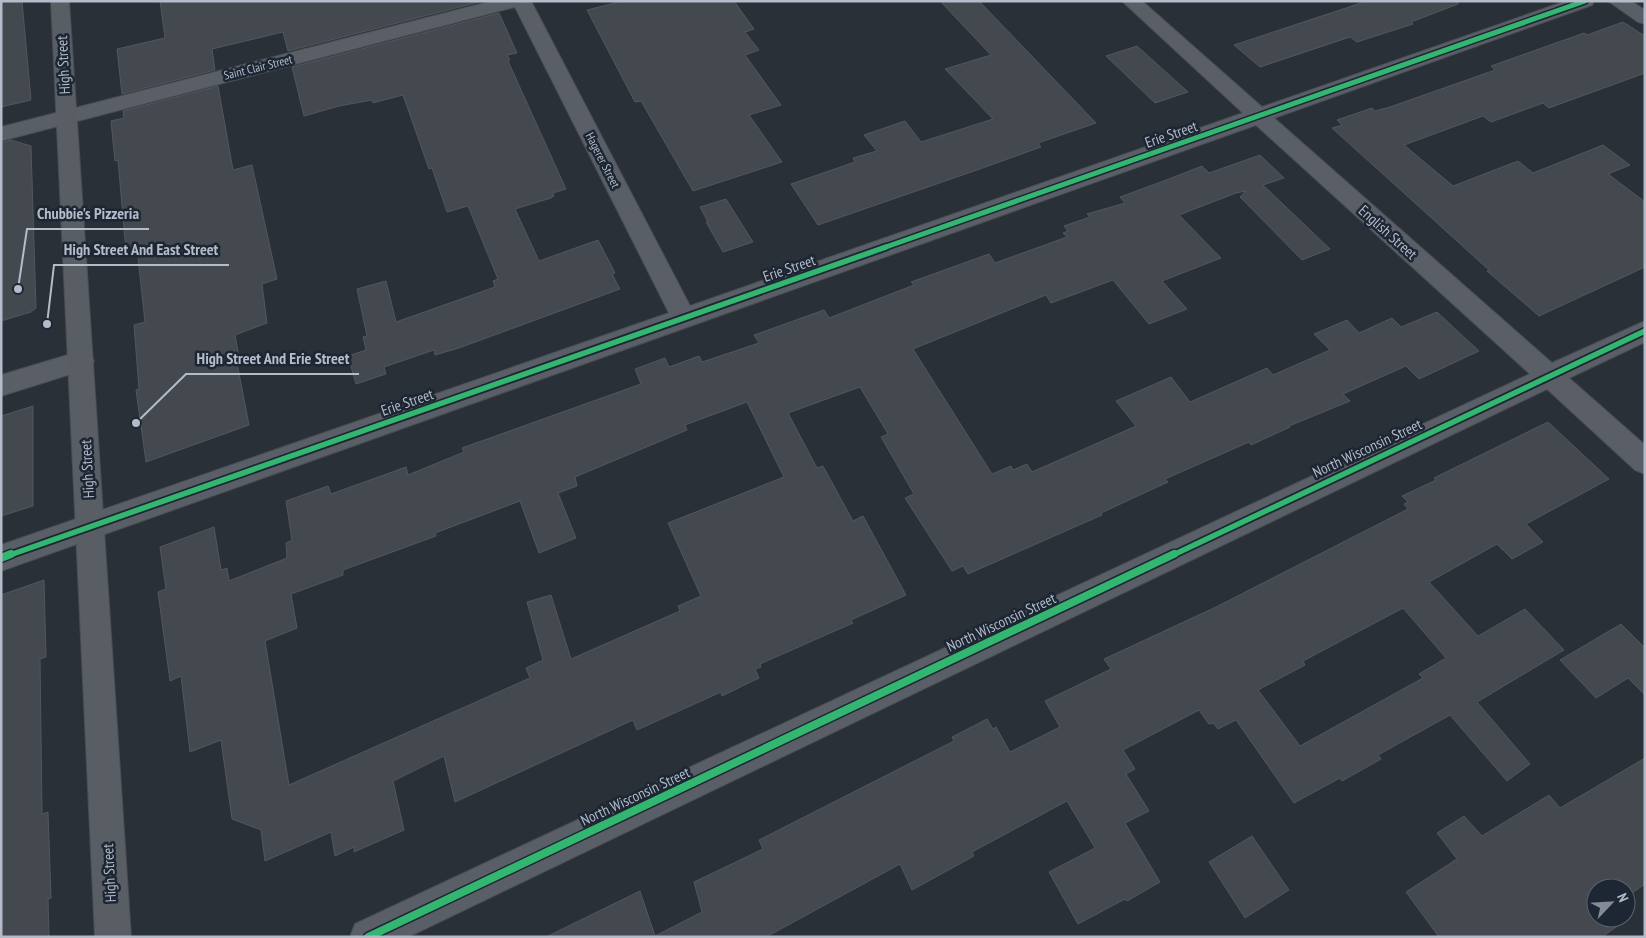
<svg xmlns="http://www.w3.org/2000/svg" width="1646" height="938" font-family="'PT Sans Narrow',sans-serif">
	<rect width="100%" height="100%" fill="#2a3038"/>
	<g fill="#444950" stroke="#52575f" fill-rule="evenodd">
		<polygon points="22,1 31,100 1,107 1,2"/>
		<polygon points="160,1 483,1 288,51 283,32 212,49 215,70 122,94 117,49 165,38"/>
		<polygon points="623,1 734,1 754,29 745,32 759,50 745,55 781,105 749,115 782,162 693,191 641,101 635,102 587,10"/>
		<polygon points="940,1 979,1 1096,123 1038,143 1041,147 977,170 818,225 791,184 855,162 853,158 877,151 864,135 905,121 921,142 993,119 945,69 991,55"/>
		<polygon points="1367,1 1458,1 1458,4 1411,22 1413,24 1357,42 1350,37 1260,67 1234,45"/>
		<polygon points="499,13 517,53 507,55 510,60 508,61 566,189 553,193 554,196 551,198 515,209 539,261 598,240 615,273 612,274 620,289 459,348 435,355 434,350 384,367 386,374 356,384 348,356 366,350 363,337 367,336 357,289 386,281 396,322 495,287 493,281 498,279 468,206 447,212 432,168 429,169 403,95 373,103 372,100 339,106 304,116 292,67"/>
		<polygon points="1623,22 1645,36 1645,73 1549,108 1543,103 1491,122 1483,116 1404,145 1453,186 1518,161 1533,173 1603,145 1630,165 1608,174 1645,202 1645,267 1539,316 1487,271 1489,270 1332,128 1342,125 1337,120 1372,108 1375,111 1390,107 1495,70 1491,66 1584,33 1587,35"/>
		<polygon points="1137,46 1188,92 1155,103 1106,56"/>
		<polygon points="218,86 233,170 252,165 277,279 262,284 267,323 235,335 239,357 236,358 249,425 146,462 136,390 139,389 134,325 145,322 137,248 126,251 118,160 115,161 111,121 124,118 123,111"/>
		<polygon points="11,140 31,146 36,308 31,312 1,321 1,143"/>
		<path d="M 1260,155 L 1284,178 L 1263,185 L 1330,249 L 1302,260 L 1240,197 L 1246,191 L 1236,193 L 1179,215 L 1221,258 L 1162,281 L 1187,309 L 1149,324 L 1113,280 L 1051,303 L 1046,295 L 913,349 L 992,474 L 1011,466 L 1013,470 L 1027,464 L 1032,472 L 1136,426 L 1116,401 L 1171,377 L 1190,402 L 1267,368 L 1273,375 L 1330,350 L 1314,334 L 1347,320 L 1359,333 L 1392,318 L 1401,327 L 1437,312 L 1479,351 L 1419,379 L 1406,366 L 1343,394 L 1350,401 L 1289,426 L 1290,427 L 1251,445 L 1249,442 L 1165,479 L 1168,482 L 1101,513 L 1102,515 L 968,574 L 963,566 L 952,571 L 905,498 L 914,494 L 881,437 L 888,434 L 860,387 L 788,413 L 817,468 L 823,466 L 853,521 L 863,516 L 906,595 L 851,620 L 853,623 L 760,664 L 761,667 L 755,669 L 759,678 L 722,696 L 721,692 L 637,730 L 633,720 L 455,802 L 444,756 L 393,781 L 404,830 L 354,852 L 354,847 L 335,856 L 331,832 L 265,861 L 261,830 L 232,819 L 221,740 L 190,752 L 181,676 L 170,681 L 158,592 L 166,589 L 160,547 L 214,527 L 221,570 L 227,568 L 229,581 L 287,558 L 286,543 L 292,540 L 286,501 L 328,486 L 331,494 L 406,467 L 408,475 L 464,452 L 462,448 L 641,384 L 635,369 L 665,358 L 669,367 L 699,356 L 702,362 L 759,343 L 754,335 L 824,310 L 829,318 L 914,285 L 911,282 L 989,254 L 995,263 L 1067,237 L 1063,233 L 1068,231 L 1064,226 L 1090,217 L 1087,214 L 1125,203 L 1120,197 L 1169,179 L 1202,166 L 1209,173 ZM 747,402 L 784,477 L 668,523 L 701,596 L 678,606 L 680,611 L 571,659 L 551,595 L 527,602 L 543,660 L 526,668 L 530,678 L 289,785 L 265,641 L 297,628 L 291,594 L 343,575 L 343,570 L 436,536 L 435,533 L 520,501 L 539,553 L 576,538 L 558,493 L 577,486 L 575,477 L 687,430 L 685,425 Z"/>
		<polygon points="726,199 753,242 723,252 706,222 708,222 700,207"/>
		<polygon points="33,406 33,506 1,516 1,416"/>
		<path d="M 1548,422 L 1609,479 L 1526,524 L 1543,542 L 1512,559 L 1497,544 L 1429,582 L 1478,636 L 1525,609 L 1564,650 L 1477,702 L 1530,764 L 1507,781 L 1450,715 L 1378,755 L 1381,759 L 1342,781 L 1340,778 L 1294,803 L 1236,720 L 1218,729 L 1213,723 L 1209,724 L 1199,710 L 1123,750 L 1135,769 L 1126,774 L 1149,811 L 1125,823 L 1160,882 L 1127,901 L 1125,899 L 1078,924 L 1049,872 L 1095,848 L 1067,801 L 972,852 L 974,856 L 912,890 L 900,864 L 766,937 L 546,937 L 640,891 L 655,936 L 702,912 L 694,882 L 763,849 L 759,840 L 954,741 L 952,737 L 987,719 L 993,729 L 996,727 L 1010,752 L 1060,727 L 1045,701 L 1111,669 L 1104,659 L 1216,607 L 1408,509 L 1404,504 L 1408,502 L 1402,496 L 1436,480 L 1434,478 ZM 1403,608 L 1446,658 L 1419,674 L 1423,678 L 1300,746 L 1258,690 L 1305,665 L 1303,661 Z"/>
		<polygon points="44,580 46,657 40,659 42,814 48,812 51,898 48,899 49,937 1,937 1,595"/>
		<polygon points="1621,624 1645,648 1645,695 1628,678 1596,698 1560,660"/>
		<polygon points="1645,758 1645,884 1626,897 1626,888 1596,888 1596,918 1613,918 1619,925 1602,937 1439,937 1406,892 1457,859 1437,833 1464,816 1482,836 1549,795 1560,808"/>
		<polygon points="1252,836 1289,890 1245,918 1209,862"/>
	</g>
	<g fill="none" stroke-linecap="round" stroke-linejoin="round">
		<g stroke="#484c53" stroke-width="2">
			<g id="minor">
				<polygon points="492,1 531,1 690,306 1243,113 1122,1 1142,1 1262,107 1566,1 1594,1 1592,5 1274,118 1552,363 1645,321 1645,342 1569,378 1645,445 1645,474 1635,470 1547,389 408,937 350,937 355,924 1530,374 1256,125 1,571 1,545 669,313 515,7 1,141 1,127"/>
				<polygon points="1608,1 1631,1 1645,10 1645,24 1638,22"/>
				<polygon points="81,351 90,354 94,361 90,368 1,396 1,375"/>
			</g>
		</g>
		<g stroke="#484c53" stroke-width="2">
			<polygon id="secondary" points="51,1 69,1 131,937 95,937"/>
		</g>
		<use href="#minor" fill="#5a5e66" fill-rule="evenodd"/>
		<use href="#secondary" fill="#595d64" fill-rule="evenodd"/>
		<g stroke="#1d2633" stroke-width="8">
			<polyline id="cycleway-far2" points="883,248 1585,1"/>
		</g>
		<g stroke="#1d2633" stroke-width="9">
			<g id="cycleway-far1">
				<polyline points="7,556 886,247"/>
				<polyline points="1171,556 1645,331"/>
			</g>
		</g>
		<g stroke="#1d2633" stroke-width="11">
			<g id="cycleway">
				<polyline points="1,558 11,554"/>
				<polyline points="368,937 1174,554"/>
			</g>
		</g>
		<use href="#cycleway-far2" stroke="#33b770" stroke-width="5"/>
		<use href="#cycleway-far1" stroke="#33b770" stroke-width="5.5"/>
		<use href="#cycleway" stroke="#33b770" stroke-width="8"/>
	</g>
	<g text-anchor="middle" dominant-baseline="central" stroke-width="5" stroke-linejoin="round" paint-order="stroke">
		<g font-size="12" fill="#b4bcc9" stroke="#1d2633">
			<text transform="translate(258 67) rotate(-14)">Saint Clair Street</text>
			<text transform="translate(603 160) rotate(63)">Hagerer Street</text>
		</g>
		<g font-size="15" fill="#b4bcc9" stroke="#1d2633">
			<text transform="translate(63 65) rotate(-93)">High Street</text>
			<text transform="translate(1171 134) rotate(-19)">Erie Street</text>
			<text transform="translate(1388 232) rotate(42)">English Street</text>
			<text transform="translate(789 268) rotate(-19)">Erie Street</text>
			<text transform="translate(407 402) rotate(-19)">Erie Street</text>
			<text transform="translate(1367 448) rotate(-25)">North Wisconsin Street</text>
			<text transform="translate(87 469) rotate(-93)">High Street</text>
			<text transform="translate(1001 622) rotate(-25)">North Wisconsin Street</text>
			<text transform="translate(635 796) rotate(-25)">North Wisconsin Street</text>
			<text transform="translate(109 873) rotate(-93)">High Street</text>
		</g>
	</g>
	<path fill="none" stroke="#b4bcc9" stroke-width="2" d="M18 289L27 229H149M47 324L54 265H229M136 423L186 374H359"/>
	<g fill="#b4bcc9" stroke="#1d2633" stroke-width="2">
		<circle cx="18" cy="289" r="5"/>
		<circle cx="47" cy="324" r="5"/>
		<circle cx="136" cy="423" r="5"/>
	</g>
	<g font-size="16" text-anchor="middle" font-weight="bold" fill="#b4bcc9" stroke="#1d2633" stroke-width="5" stroke-linejoin="round" paint-order="stroke">
		<text x="88" y="219">Chubbie's Pizzeria</text>
		<text x="141" y="255">High Street And East Street</text>
		<text x="273" y="364">High Street And Erie Street</text>
	</g>
	<rect width="1646" height="938" fill="none" stroke="#b4bcc9" stroke-width="5"/>
	<g transform="translate(1611 903) rotate(65)"><circle r="24" fill="#1d2633" stroke="#59626f"/>
	<path d="M0-4L9 19L0 12L-9 19Z" fill="#848b96"/>
	<text y="-8" font-size="14" font-weight="bold" text-anchor="middle" fill="#b4bcc9">N</text>
	</g>
</svg>
